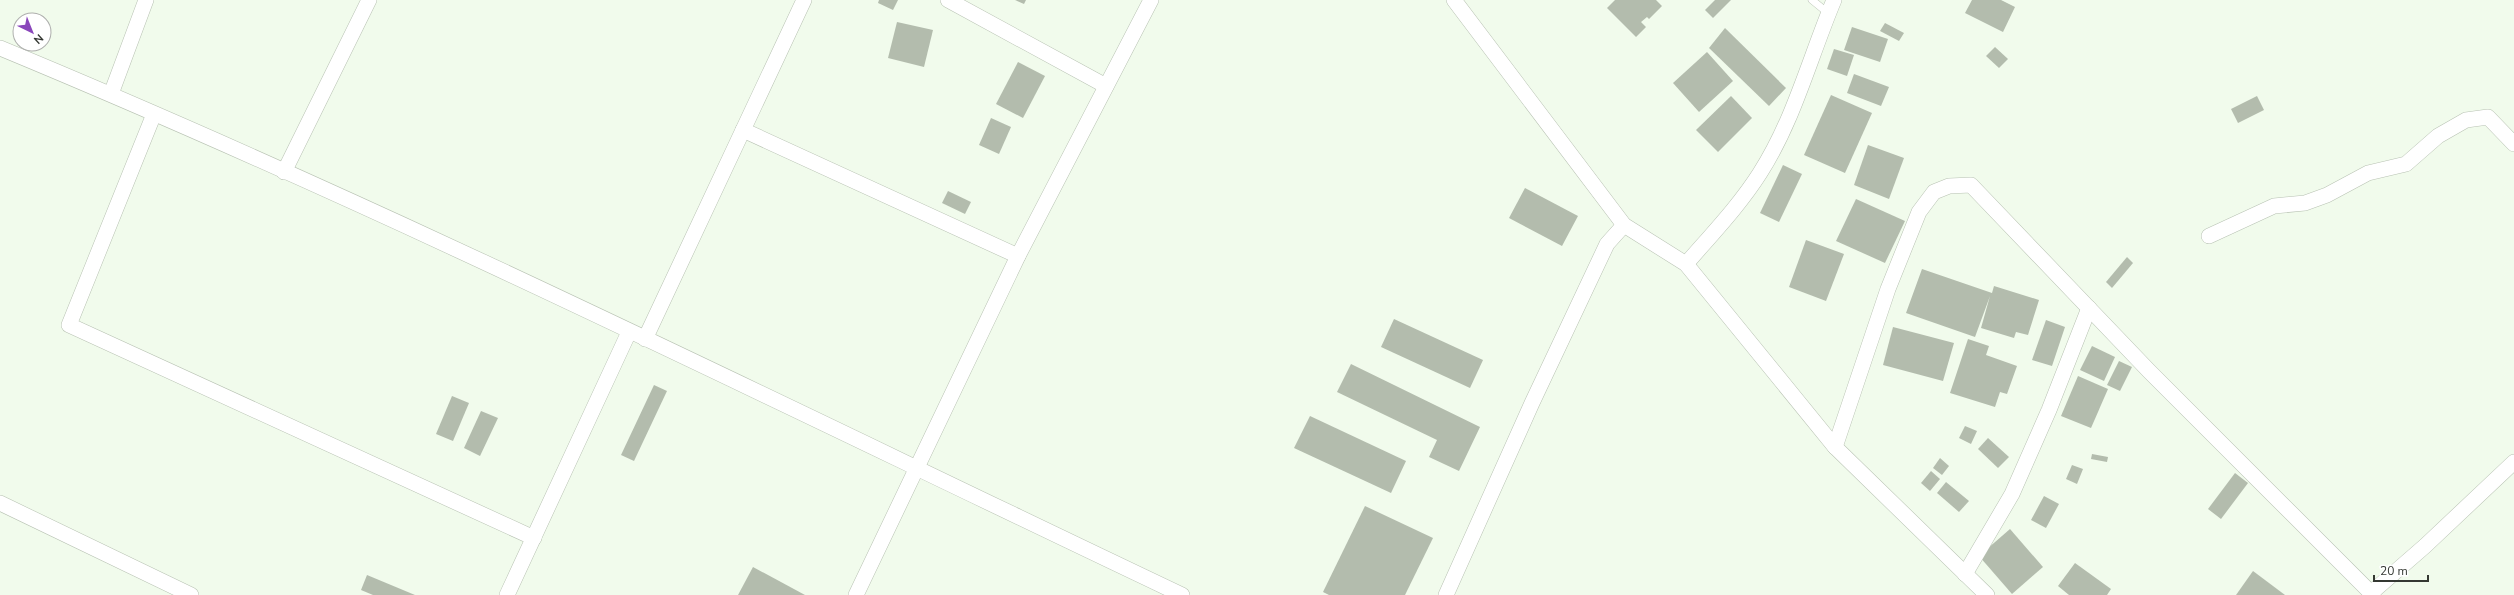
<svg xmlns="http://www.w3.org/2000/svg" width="2514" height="595" font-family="'Nunito Sans',sans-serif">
	<rect width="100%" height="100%" fill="#f1fbec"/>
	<g fill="#b3bcad">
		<polygon points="879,0 898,0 893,10 878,3"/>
		<polygon points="1015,0 1026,0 1024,4"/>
		<polygon points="1615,0 1656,0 1662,6 1649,19 1647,17 1641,22 1646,27 1636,37 1607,8"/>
		<polygon points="1715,0 1731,0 1713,18 1705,10"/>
		<polygon points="1972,0 2001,0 2015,7 2003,32 1965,13"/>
		<polygon points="897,22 933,30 924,67 888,58"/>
		<polygon points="1885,23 1904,33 1899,41 1880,31"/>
		<polygon points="1852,27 1888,39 1880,62 1844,50"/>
		<polygon points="1725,28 1786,88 1769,106 1709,48"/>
		<polygon points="1995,47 2008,59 1999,68 1986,56"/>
		<polygon points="1834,49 1854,55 1847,76 1827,69"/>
		<polygon points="1707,52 1733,81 1699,112 1673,83"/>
		<polygon points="1018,62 1045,76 1023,118 996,104"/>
		<polygon points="1854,74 1889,87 1881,106 1847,93"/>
		<polygon points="1831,95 1872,113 1845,173 1804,155"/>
		<polygon points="1731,96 1752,118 1718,152 1696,130"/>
		<polygon points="2257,96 2264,110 2238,123 2231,109"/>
		<polygon points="991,118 1011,127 999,154 979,145"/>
		<polygon points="1868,145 1904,158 1889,199 1854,185"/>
		<polygon points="1783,165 1802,174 1779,222 1760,213"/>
		<polygon points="1525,188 1578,216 1562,246 1509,218"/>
		<polygon points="948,191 971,202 965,214 942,203"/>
		<polygon points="1856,199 1905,221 1885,263 1836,241"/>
		<polygon points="1806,240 1844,254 1826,301 1789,287"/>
		<polygon points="2127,257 2133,263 2112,288 2106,282"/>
		<polygon points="1922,269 1992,293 1994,286 2039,300 2028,335 2016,332 2014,338 1981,328 1990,296 1975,337 1906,313"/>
		<polygon points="1394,319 1483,360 1470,388 1381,347"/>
		<polygon points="2046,320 2065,327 2052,366 2032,360"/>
		<polygon points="1893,327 1954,343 1943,381 1883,365"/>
		<polygon points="1968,339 1989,346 1986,355 2017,366 2007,394 2000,392 1995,407 1950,393"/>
		<polygon points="2092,346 2115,357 2104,381 2080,370"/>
		<polygon points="2119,361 2132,367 2120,391 2107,385"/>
		<polygon points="1351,364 1480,427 1459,471 1429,457 1437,440 1337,392"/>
		<polygon points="2078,376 2108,389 2091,428 2061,416"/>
		<polygon points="654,385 667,391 634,461 621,455"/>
		<polygon points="452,396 469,403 453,441 436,434"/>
		<polygon points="481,411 498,418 480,456 464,448"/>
		<polygon points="1310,416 1406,461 1391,493 1294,448"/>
		<polygon points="1965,426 1977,431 1971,444 1959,438"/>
		<polygon points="1988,438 2009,457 1998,468 1978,449"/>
		<polygon points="2092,454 2108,457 2107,462 2091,459"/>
		<polygon points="1940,458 1949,466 1942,475 1933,468"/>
		<polygon points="2072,465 2083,469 2077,484 2066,479"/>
		<polygon points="1931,471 1940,479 1930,491 1921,483"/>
		<polygon points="2235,473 2248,483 2221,519 2208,509"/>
		<polygon points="1946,482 1969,501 1959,512 1937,493"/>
		<polygon points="2044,496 2059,504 2046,528 2031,520"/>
		<polygon points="1365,506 1433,538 1405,595 1329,595 1323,592"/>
		<polygon points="2010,529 2043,567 2012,594 1979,556"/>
		<polygon points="2075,563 2111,589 2107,595 2069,595 2058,586"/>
		<polygon points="753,567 805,595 738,595"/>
		<polygon points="2253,571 2285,595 2236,595"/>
		<polygon points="367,575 415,595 373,595 361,590"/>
	</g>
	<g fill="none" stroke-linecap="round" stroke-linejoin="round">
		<g stroke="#b8c2b3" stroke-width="8">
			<polyline id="service" points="1812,0 1828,13"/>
		</g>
		<g stroke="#b8c2b3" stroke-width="16">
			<g id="minor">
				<polyline points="948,0 1106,86"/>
				<polyline points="1454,0 1624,225 1686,264 1835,447 1987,595"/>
				<path d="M 0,48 C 401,214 790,409 1182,595"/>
				<polyline points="111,94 146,0"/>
				<polyline points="154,114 69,325 534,538"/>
				<polyline points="743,130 1018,256"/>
				<polyline points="284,172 369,0"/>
				<polyline points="2209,236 2274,206 2305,203 2327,195 2368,173 2406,164 2438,136 2466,120 2488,117 2514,144"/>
				<path d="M 1686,264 C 1712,234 1739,206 1760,173 C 1794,120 1810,57 1834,0"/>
				<polyline points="645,339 804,0"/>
				<polyline points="1835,447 1888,289 1919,212 1934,192 1949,186 1971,185 2149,371 2373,595"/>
				<polyline points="0,503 191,595"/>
				<polyline points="1965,574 2012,494 2049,410 2089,308"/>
				<polyline points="2371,593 2425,546 2514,462"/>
				<polyline points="507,595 629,332"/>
				<polyline points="856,595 1018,256 1151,0"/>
				<polyline points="1446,595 1532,403 1607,244 1624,225"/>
			</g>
		</g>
		<use href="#service" stroke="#fff" stroke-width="7"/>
		<use href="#minor" stroke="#fff" stroke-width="15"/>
	</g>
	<g transform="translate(32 32) rotate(137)"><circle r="19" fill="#ffffff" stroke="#aeafad"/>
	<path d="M0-3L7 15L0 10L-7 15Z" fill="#8a47bb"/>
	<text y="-6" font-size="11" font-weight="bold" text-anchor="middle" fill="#343832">N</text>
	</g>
	<path d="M2374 575v6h54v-6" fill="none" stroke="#343832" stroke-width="2"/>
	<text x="2380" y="575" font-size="12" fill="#343832" stroke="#ffffff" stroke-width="3" paint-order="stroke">20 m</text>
</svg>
